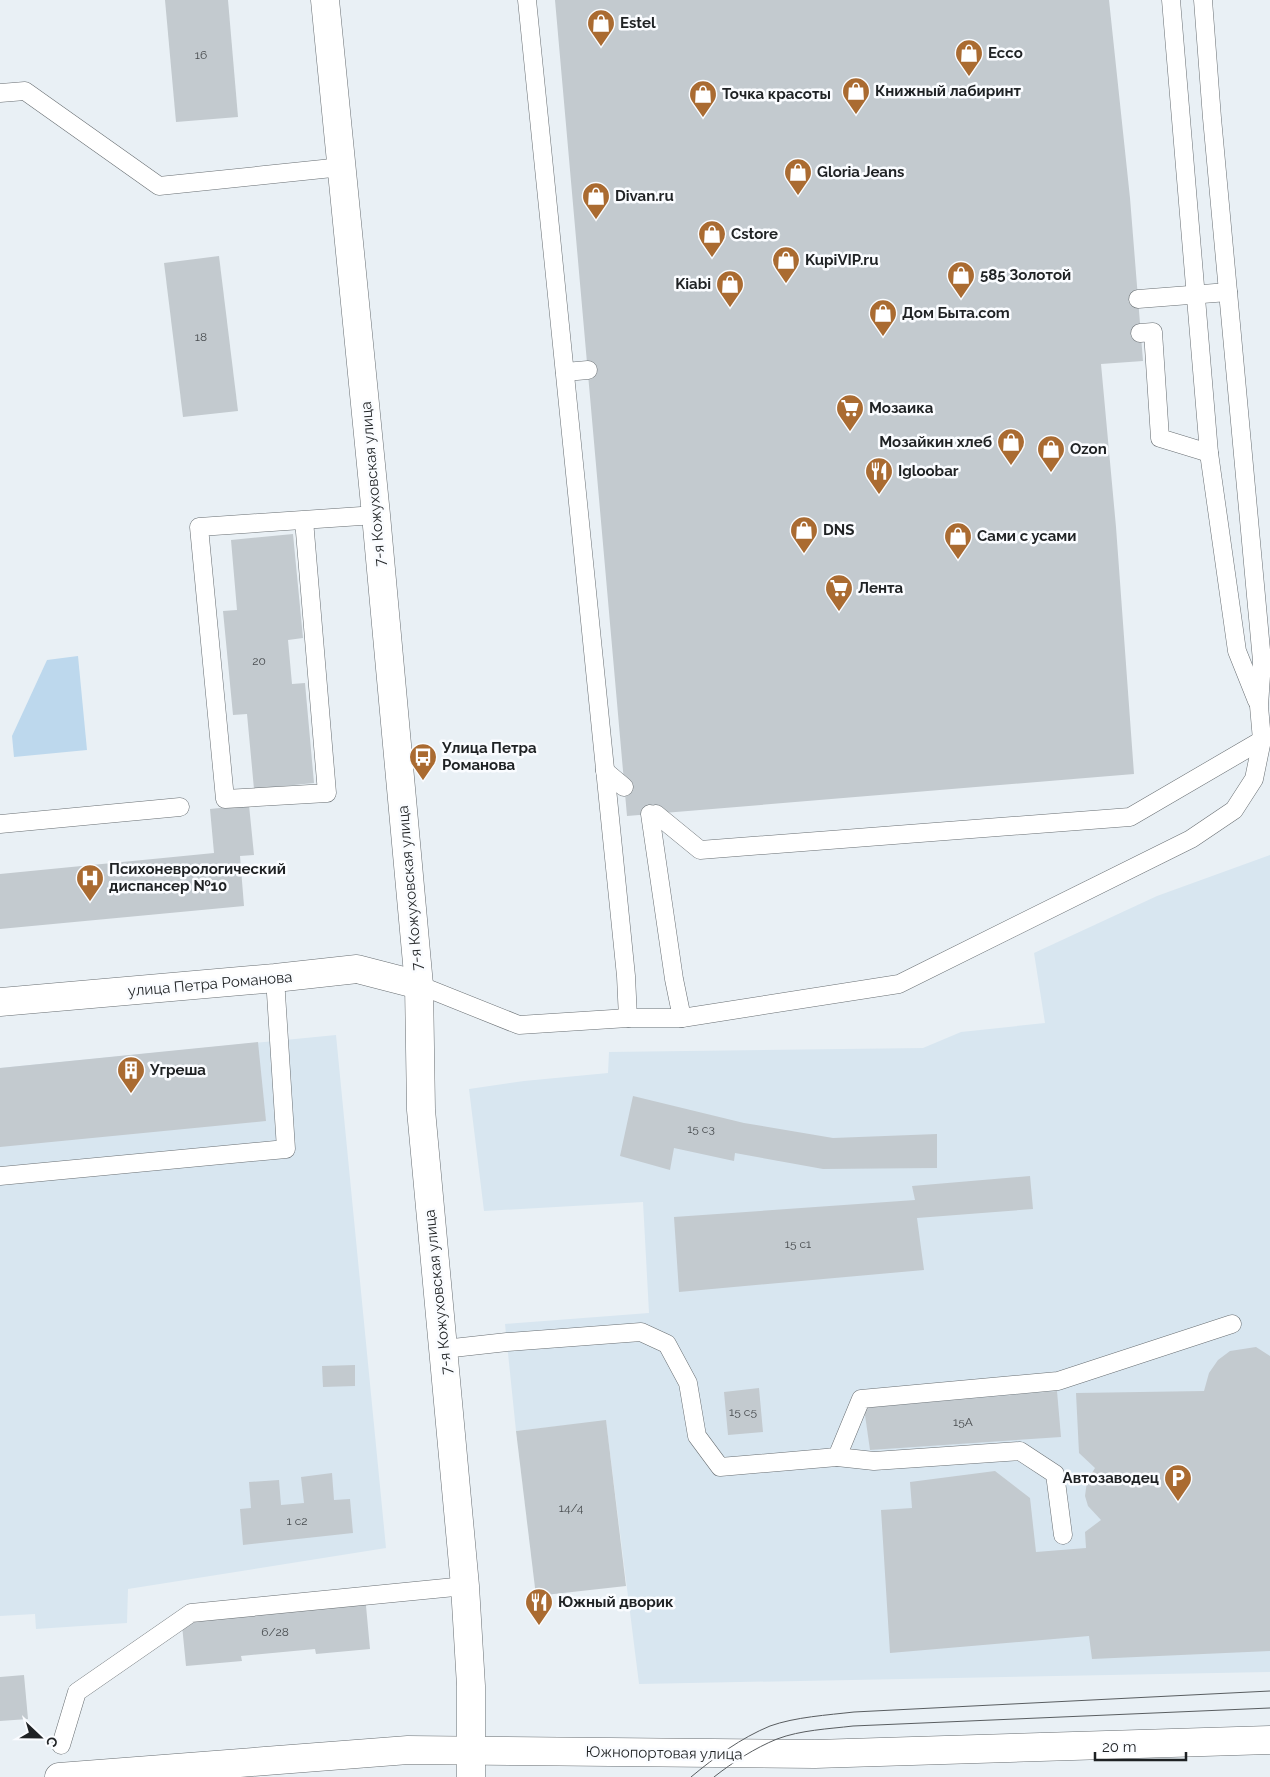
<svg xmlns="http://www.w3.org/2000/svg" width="1270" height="1777" font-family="Raleway,sans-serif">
	<rect width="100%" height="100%" fill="#e9f0f5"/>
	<g fill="#d8e6f0">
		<polygon points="1270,855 1270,1672 639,1684 606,1421 516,1431 505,1324 649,1313 643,1202 484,1211 469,1089 524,1081 608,1073 609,1052 923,1048 961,1032 1045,1023 1034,953 1157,896"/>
		<polygon points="336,1035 386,1548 128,1589 127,1623 36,1629 35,1614 0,1616 0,1068"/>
	</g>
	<polygon fill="#bdd8ed" points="78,656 87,750 14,757 12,736 47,660"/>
	<g fill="#c3cacf">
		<polygon points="165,0 228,0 238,117 176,122"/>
		<polygon points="555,0 1109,0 1130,198 1143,361 1101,364 1116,527 1134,774 627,816"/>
		<polygon points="219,256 238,411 183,417 164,263"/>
		<polygon points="293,534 303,638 288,640 292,684 305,683 314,783 254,789 247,714 233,715 223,611 237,610 231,540"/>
		<polygon points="249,805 254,855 240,856 244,906 0,929 0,874 214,853 210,809"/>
		<polygon points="258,1042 266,1121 0,1147 0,1068"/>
		<polygon points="633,1096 744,1123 833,1138 937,1134 937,1168 823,1169 735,1153 734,1161 674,1148 670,1170 620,1156"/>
		<polygon points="1030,1176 1033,1209 917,1218 924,1270 679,1292 674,1217 915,1200 912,1186"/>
		<polygon points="1256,1347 1270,1356 1270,1651 1092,1659 1089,1636 890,1653 881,1510 912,1508 910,1482 995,1471 1030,1498 1036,1552 1086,1548 1085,1532 1101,1520 1088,1506 1085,1496 1087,1481 1095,1468 1079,1453 1076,1393 1204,1391 1209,1373 1218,1360 1230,1351"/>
		<polygon points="355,1365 355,1386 323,1387 322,1366"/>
		<polygon points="759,1388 763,1432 728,1435 724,1392"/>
		<polygon points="1057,1391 1061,1437 870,1450 864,1408"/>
		<polygon points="606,1420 626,1586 536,1596 516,1431"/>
		<polygon points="332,1473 334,1500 350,1499 353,1533 243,1545 240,1509 251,1508 249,1482 279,1480 281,1505 304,1503 301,1477"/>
		<polygon points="365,1595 370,1649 316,1654 315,1649 241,1656 242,1661 186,1666 181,1615"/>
		<polygon points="24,1675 28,1719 0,1721 0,1677"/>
	</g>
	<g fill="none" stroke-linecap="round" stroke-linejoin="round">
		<g stroke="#686e72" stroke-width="19">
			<g id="lane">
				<polyline points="527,0 626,976 628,1018"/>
				<polyline points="1171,0 1209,453 1237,651 1257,701"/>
				<polyline points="0,93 25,91 159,186 342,167"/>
				<polyline points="1138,299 1228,292"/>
				<polyline points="1140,333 1153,332 1160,438 1209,453"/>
				<polyline points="565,372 588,370"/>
				<polyline points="304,520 327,793 225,799 199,527 376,515"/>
				<polyline points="605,771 624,787"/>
				<polyline points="650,814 674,979 682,1018"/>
				<polyline points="656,814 700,850 1130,817 1262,740"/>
				<polyline points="0,824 180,807"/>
				<polyline points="419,985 519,1025 628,1018 682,1018 899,984 1191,839 1234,810 1254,779 1262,740 1259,706 1262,661 1212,118 1203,0"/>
				<polyline points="0,1176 286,1149 275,978"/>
				<polyline points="444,1349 507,1342 641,1332 667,1344 688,1383 697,1436 720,1467 837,1457 861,1399 1058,1381 1232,1324"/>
				<polyline points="837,1457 874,1461 1020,1451 1055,1474 1063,1535"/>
				<polyline points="61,1745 77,1692 191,1613 465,1586"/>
			</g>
		</g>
		<g stroke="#686e72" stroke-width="29">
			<polyline id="street" points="0,1002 275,978 357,969 419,985"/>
		</g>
		<g stroke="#686e72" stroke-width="29">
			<g id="secondary">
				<polyline points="325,0 376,515 419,985 421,1110 465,1586 471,1686 471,1777"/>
				<polyline points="59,1777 408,1750 815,1754 1270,1740"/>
			</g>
		</g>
		<use href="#lane" stroke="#fff" stroke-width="18"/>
		<use href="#street" stroke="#fff" stroke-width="28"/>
		<use href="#secondary" stroke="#fff" stroke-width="28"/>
		<g stroke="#595d60" stroke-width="1">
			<path d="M 691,1777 C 715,1757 741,1738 770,1726 C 795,1717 828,1715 854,1712 L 1270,1691"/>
			<path d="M 714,1777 C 733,1762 755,1748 777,1739 C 801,1730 828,1729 853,1726 L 1270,1708"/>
		</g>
	</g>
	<defs>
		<g id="shop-pin" transform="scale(1.4375)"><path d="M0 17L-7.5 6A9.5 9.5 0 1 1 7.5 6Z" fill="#aa6b31" stroke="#fafcff"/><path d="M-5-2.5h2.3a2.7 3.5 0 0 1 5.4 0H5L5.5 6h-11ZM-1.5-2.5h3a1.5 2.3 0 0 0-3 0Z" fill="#fff"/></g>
		<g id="supermarket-pin" transform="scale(1.4375)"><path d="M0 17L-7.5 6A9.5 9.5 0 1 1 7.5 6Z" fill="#aa6b31" stroke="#fafcff"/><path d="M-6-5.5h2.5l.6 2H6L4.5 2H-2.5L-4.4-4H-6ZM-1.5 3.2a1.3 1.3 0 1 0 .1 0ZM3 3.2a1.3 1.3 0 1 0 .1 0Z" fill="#fff"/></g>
		<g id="restaurant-pin" transform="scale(1.4375)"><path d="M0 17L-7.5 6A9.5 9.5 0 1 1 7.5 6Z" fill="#aa6b31" stroke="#fafcff"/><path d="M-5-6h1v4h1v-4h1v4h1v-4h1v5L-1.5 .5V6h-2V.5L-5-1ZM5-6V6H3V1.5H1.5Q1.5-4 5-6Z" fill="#fff"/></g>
		<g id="bus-pin" transform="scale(1.4375)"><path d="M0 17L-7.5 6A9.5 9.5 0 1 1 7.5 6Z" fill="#aa6b31" stroke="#fafcff"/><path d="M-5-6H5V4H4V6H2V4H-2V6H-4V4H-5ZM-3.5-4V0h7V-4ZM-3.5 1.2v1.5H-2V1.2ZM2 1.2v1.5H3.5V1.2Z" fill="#fff"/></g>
		<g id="hospital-pin" transform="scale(1.4375)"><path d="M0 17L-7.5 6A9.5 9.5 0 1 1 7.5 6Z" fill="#aa6b31" stroke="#fafcff"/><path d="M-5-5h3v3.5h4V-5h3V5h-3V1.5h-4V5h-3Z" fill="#fff"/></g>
		<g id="building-pin" transform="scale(1.4375)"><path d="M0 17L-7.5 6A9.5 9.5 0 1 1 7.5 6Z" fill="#aa6b31" stroke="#fafcff"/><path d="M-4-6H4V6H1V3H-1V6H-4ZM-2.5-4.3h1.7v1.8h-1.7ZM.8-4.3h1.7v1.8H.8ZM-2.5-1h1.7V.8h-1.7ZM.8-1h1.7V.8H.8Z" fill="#fff"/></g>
		<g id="parking-pin" transform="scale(1.4375)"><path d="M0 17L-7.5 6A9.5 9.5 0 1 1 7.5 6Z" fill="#aa6b31" stroke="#fafcff"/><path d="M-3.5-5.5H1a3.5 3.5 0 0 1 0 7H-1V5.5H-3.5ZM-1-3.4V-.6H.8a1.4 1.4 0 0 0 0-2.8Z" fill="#fff"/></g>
	</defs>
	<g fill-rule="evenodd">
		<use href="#shop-pin" x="601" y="23"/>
		<use href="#shop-pin" x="969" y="53"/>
		<use href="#shop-pin" x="856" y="91"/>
		<use href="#shop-pin" x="703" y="94"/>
		<use href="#shop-pin" x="798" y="172"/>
		<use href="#shop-pin" x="596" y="196"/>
		<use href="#shop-pin" x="712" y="234"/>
		<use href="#shop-pin" x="786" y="260"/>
		<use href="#shop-pin" x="961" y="275"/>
		<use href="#shop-pin" x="730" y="284"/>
		<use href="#shop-pin" x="883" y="313"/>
		<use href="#supermarket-pin" x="850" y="408"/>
		<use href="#shop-pin" x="1011" y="442"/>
		<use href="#shop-pin" x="1051" y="449"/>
		<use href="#restaurant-pin" x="879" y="471"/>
		<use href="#shop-pin" x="804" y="530"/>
		<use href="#shop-pin" x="958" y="536"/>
		<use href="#supermarket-pin" x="839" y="588"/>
		<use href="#bus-pin" x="423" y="757"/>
		<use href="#hospital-pin" x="90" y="878"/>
		<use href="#building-pin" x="131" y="1070"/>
		<use href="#parking-pin" x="1178" y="1478"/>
		<use href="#restaurant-pin" x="539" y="1602"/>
	</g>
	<g text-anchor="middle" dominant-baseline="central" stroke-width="5" stroke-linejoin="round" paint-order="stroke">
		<g font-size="12" fill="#484c4f">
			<text x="201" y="55">16</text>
			<text x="201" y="337">18</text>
			<text x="259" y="661">20</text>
			<text x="701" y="1129">15 с3</text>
			<text x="798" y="1244">15 с1</text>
			<text x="743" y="1412">15 с5</text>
			<text x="963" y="1422">15А</text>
			<text x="571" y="1508">14/4</text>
			<text x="297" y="1521">1 с2</text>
			<text x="275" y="1632">6/28</text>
		</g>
		<g font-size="15" font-weight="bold" fill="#1f2224" stroke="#fafcff" text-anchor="start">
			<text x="620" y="23">Estel</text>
			<text x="988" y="53">Ecco</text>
			<text x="875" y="91">Книжный лабиринт</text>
			<text x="722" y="94">Точка красоты</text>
			<text x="817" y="172">Gloria Jeans</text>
			<text x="615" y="196">Divan.ru</text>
			<text x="731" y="234">Cstore</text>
			<text x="805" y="260">KupiVIP.ru</text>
			<text x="980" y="275">585 Золотой</text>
			<text x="711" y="284" text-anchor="end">Kiabi</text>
			<text x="902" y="313">Дом Быта.com</text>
			<text x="869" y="408">Мозаика</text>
			<text x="992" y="442" text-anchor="end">Мозайкин хлеб</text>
			<text x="1070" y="449">Ozon</text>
			<text x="898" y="471">Igloobar</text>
			<text x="823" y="530">DNS</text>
			<text x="977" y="536">Сами с усами</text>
			<text x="858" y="588">Лента</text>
			<text x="442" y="748">Улица Петра<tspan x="442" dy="17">Романова</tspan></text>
			<text x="109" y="869">Психоневрологический<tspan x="109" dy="17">диспансер №10</tspan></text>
			<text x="150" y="1070">Угреша</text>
			<text x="1159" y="1478" text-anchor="end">Автозаводец</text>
			<text x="558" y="1602">Южный дворик</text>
		</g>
		<g font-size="15" fill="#1f2224" stroke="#fafcff">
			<text transform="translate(373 484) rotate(-95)">7-я Кожуховская улица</text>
			<text transform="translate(410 888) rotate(-95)">7-я Кожуховская улица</text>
			<text transform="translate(210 984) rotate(-5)">улица Петра Романова</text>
			<text transform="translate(438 1292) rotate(-96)">7-я Кожуховская улица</text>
			<text transform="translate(664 1753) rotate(1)">Южнопортовая улица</text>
		</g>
	</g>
	<g transform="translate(40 1737) rotate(112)" stroke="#fafcff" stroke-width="4" paint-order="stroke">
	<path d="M0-4L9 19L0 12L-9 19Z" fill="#1f2224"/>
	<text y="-8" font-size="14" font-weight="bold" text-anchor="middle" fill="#1f2224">С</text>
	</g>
	<path d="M1095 1752v8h91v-8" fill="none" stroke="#1f2224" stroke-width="2.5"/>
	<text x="1102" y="1752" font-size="15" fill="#1f2224" stroke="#fafcff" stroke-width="4" paint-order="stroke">20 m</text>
</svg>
